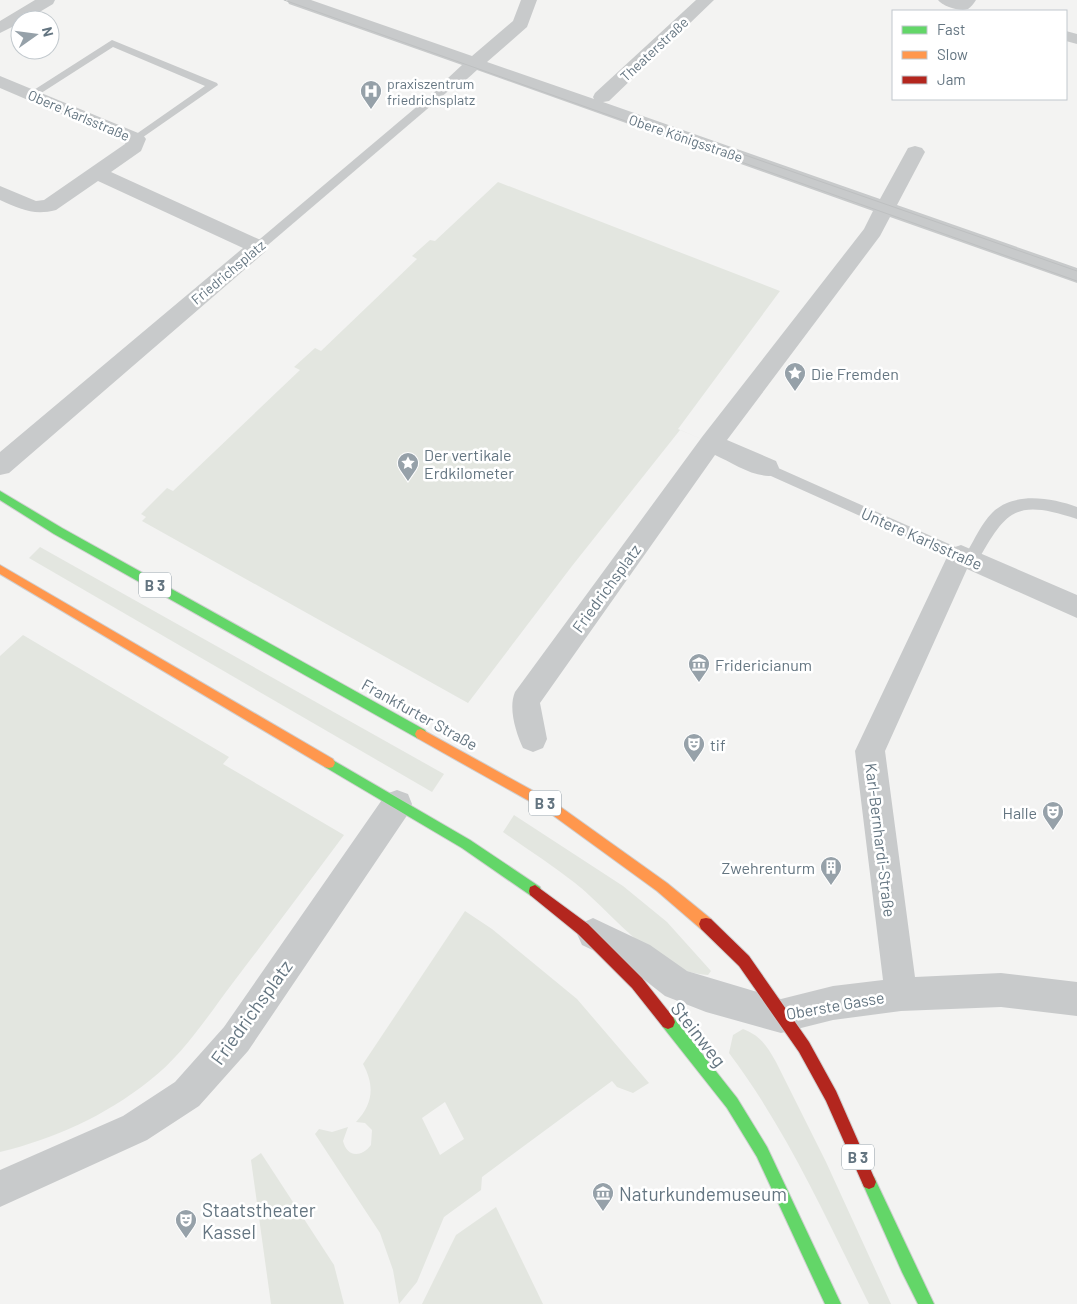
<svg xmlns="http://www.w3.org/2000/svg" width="1077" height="1304" font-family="Barlow,sans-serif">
	<rect width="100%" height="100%" fill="#f3f3f2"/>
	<g fill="#e3e6e0" fill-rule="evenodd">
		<polygon points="498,182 780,291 678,429 711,443 680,430 572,566 468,703 142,521 146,517 141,514 167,488 173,491 300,370 294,367 315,348 321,351 417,259 412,256 430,240 435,241"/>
		<polygon points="40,547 444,774 432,792 29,558"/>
		<path d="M 23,635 L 229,757 L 223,764 L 344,835 C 307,885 270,934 232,984 C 207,1017 183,1055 149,1081 C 105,1116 54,1139 0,1152 L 0,656 Z"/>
		<path d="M 514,815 L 623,886 L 667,922 L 711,971 L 708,975 C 655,972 614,914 575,883 C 552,865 527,849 503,832 Z"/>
		<path d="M 465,911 L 492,929 L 577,999 L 649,1083 L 633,1093 L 617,1087 L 612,1081 L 482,1177 L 481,1190 L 444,1217 L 417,1282 L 399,1304 L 393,1270 L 380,1233 L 315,1134 L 319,1129 L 332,1132 L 348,1127 L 343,1141 C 347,1157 361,1158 371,1145 L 372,1130 L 365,1123 L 356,1122 C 373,1104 375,1086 363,1064 ZM 445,1102 L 464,1139 L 440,1155 L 422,1118 Z"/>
		<path d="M 743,1029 C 761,1036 767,1046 776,1062 L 826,1162 L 891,1304 L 869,1304 C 826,1218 787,1130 729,1053 L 733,1035 Z"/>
		<polygon points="261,1153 334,1265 344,1304 271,1304 251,1160"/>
		<polygon points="496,1207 543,1304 422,1304 456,1235"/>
	</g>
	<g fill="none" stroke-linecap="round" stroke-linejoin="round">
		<g stroke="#cfcfd0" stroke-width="2">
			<g id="fast">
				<polygon points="0,491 62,528 425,730 427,734 425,738 421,739 417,738 54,534 0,500"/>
				<polygon points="329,758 470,840 540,887 541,891 540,895 535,897 530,895 462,848 325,767 323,763 325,759"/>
				<polygon points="668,1015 673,1017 737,1098 767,1147 841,1304 825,1304 757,1157 727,1108 663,1027 661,1022 663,1017"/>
				<polygon points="869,1175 874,1177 934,1304 918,1304 902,1272 862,1182 864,1177"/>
			</g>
		</g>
		<g stroke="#cfcfd0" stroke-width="2">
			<g id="slow">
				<polygon points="0,565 333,759 335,763 333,767 329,768 325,767 0,574"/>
				<polygon points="421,729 555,803 667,883 711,919 713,924 711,929 706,930 701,929 657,891 547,811 417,738 415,734 417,730"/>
			</g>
		</g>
		<g stroke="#cfcfd0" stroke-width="2">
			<g id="jam">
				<polygon points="535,885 588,924 642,978 673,1017 675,1022 673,1027 668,1029 663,1027 632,988 578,934 530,895 529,891 530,887"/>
				<polygon points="706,918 711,919 749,956 809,1042 836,1091 876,1182 874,1187 869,1189 864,1187 826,1101 799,1052 739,966 701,929 699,924 701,919"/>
			</g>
		</g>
		<g fill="#c8cacb" fill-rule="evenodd">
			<polygon points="112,40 217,83 218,85 136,142 132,141 130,139 132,137 205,86 113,47 35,97 27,97 26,95"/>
			<polygon points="456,76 461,79 460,81 262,250 254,250 252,247 254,244 452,77"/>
			<path d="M 767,463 L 967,552 C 975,539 981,524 992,513 C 1013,491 1052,498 1077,507 L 1077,519 C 1014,498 1006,511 976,564 L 971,566 L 966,564 L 963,560 L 956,559 L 762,472 L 760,468 L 762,464 Z"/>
		</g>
		<g fill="#c8cacb" fill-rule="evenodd">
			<polygon points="35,0 55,0 53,4 26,20 20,20 20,23 0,33 0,21"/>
			<path d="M 287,0 L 311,0 L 472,56 L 513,21 L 521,0 L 537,0 L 527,27 L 487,62 L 594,99 L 593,97 L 595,93 L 696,0 L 714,0 L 609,101 L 603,102 L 880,199 L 908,148 L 915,146 L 922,148 L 925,152 L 897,205 L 1077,268 L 1077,283 L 890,217 L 880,236 L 727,440 L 776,461 L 779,468 L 776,475 C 757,480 733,463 715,455 L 540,703 L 547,739 L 543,748 L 533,752 L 523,748 C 516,733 508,708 515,692 L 702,437 L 864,229 L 873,211 L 477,70 C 468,78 462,86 450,83 L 447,79 L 462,65 L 289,4 Z"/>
			<path d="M 938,0 L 976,0 C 974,3 971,7 968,9 C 960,12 942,6 938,0 Z"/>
			<polygon points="1066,31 1077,34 1077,44 1066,41"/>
			<path d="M 0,76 L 143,135 L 146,139 L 141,151 L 111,172 L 265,242 L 268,247 L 265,252 L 9,473 L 0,475 L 0,452 L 243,248 L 98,181 L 56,210 C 34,216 20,209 0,200 L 0,186 L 36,201 L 44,200 L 125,144 L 126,142 L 0,88 Z"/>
			<polygon points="961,545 1077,595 1077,618 967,569 885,751 915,977 1001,973 1077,982 1077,1016 1001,1007 901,1011 833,1020 781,1033 706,1012 665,996 628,967 582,945 577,934 582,923 593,918 650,945 687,971 781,999 833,986 883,980 855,751 948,555 952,548"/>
			<polygon points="397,790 408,794 412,804 408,814 248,1051 199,1106 147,1140 0,1207 0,1170 123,1116 175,1082 224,1027 386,794"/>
		</g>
		<use href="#fast" fill="#63d668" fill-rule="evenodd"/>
		<use href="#slow" fill="#ff974d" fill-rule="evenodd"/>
		<use href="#jam" fill="#b3261e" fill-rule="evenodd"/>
		<g stroke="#bec0c1" stroke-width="1">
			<polyline points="284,0 1077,281"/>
			<polyline points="636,117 1077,271"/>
		</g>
	</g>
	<defs>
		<g id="hospital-pin" transform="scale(1.125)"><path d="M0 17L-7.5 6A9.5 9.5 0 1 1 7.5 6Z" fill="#96a1a9" stroke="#fff"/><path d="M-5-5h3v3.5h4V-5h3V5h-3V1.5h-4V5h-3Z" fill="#fff"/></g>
		<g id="sight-pin" transform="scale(1.125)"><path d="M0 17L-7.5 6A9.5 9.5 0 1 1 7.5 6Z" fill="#96a1a9" stroke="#fff"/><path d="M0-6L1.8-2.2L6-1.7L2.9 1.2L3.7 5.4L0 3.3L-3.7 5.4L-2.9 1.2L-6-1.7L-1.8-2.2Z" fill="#fff"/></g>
		<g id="museum-pin" transform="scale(1.125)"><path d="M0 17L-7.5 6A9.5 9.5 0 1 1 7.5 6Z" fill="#96a1a9" stroke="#fff"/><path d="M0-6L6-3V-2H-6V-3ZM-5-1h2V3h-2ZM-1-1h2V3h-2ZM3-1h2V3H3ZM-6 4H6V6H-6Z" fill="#fff"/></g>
		<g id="theatre-pin" transform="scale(1.125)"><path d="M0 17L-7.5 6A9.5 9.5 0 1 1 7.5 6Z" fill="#96a1a9" stroke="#fff"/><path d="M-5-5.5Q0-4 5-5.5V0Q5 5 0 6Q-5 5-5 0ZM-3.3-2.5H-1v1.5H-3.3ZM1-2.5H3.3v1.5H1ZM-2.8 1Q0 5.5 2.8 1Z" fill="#fff"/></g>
		<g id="building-pin" transform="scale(1.125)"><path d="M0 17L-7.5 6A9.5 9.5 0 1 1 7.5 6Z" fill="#96a1a9" stroke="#fff"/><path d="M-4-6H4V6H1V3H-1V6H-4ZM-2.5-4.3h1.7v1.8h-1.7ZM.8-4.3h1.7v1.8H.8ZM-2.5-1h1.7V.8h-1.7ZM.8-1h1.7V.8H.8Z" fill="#fff"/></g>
	</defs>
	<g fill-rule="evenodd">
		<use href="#hospital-pin" x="371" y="91"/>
		<use href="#sight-pin" x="795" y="373"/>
		<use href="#sight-pin" x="408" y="463"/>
		<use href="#museum-pin" x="699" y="664"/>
		<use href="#theatre-pin" x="694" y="744"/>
		<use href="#theatre-pin" x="1053" y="812"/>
		<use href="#building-pin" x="831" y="867"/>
		<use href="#museum-pin" x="603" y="1193"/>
		<use href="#theatre-pin" x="186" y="1220"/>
	</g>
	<g text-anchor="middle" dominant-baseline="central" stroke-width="5" stroke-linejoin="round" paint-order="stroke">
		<g font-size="14" fill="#647581" stroke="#fff">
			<text transform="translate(654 49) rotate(-43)">Theaterstraße</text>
			<text transform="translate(79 115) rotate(23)">Obere Karlsstraße</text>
			<text transform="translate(686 138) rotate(19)">Obere Königsstraße</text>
			<text transform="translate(228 272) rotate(-40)">Friedrichsplatz</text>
		</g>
		<g font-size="14" fill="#647581" stroke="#fff" text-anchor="start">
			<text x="387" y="83">praxiszentrum<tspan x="387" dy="16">friedrichsplatz</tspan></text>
		</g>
		<g fill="#fff" stroke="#929ea7" stroke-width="1">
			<rect x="139" y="572.5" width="32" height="25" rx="4"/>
			<rect x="529" y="790.5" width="32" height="25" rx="4"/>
			<rect x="842" y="1144.5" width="32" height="25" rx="4"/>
		</g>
		<g font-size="15" font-weight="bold" fill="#647581">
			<text x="155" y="585">B 3</text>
			<text x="545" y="803">B 3</text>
			<text x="858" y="1157">B 3</text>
		</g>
		<g font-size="16" fill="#647581" stroke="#fff" text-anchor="start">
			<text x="811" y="373">Die Fremden</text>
			<text x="424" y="454">Der vertikale<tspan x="424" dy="18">Erdkilometer</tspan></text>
			<text x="715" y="664">Fridericianum</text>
			<text x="710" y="744">tif</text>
			<text x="1037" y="812" text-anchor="end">Halle</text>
			<text x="815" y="867" text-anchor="end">Zwehrenturm</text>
		</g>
		<g font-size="16" fill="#647581" stroke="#fff">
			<text transform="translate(922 538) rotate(24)">Untere Karlsstraße</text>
			<text transform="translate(606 588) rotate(-54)">Friedrichsplatz</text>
			<text transform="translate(420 714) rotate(29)">Frankfurter Straße</text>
			<text transform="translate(881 840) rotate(83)">Karl-Bernhardi-Straße</text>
			<text transform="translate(835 1005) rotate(-10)">Oberste Gasse</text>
		</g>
		<g font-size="19" fill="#647581" stroke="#fff">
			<text transform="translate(251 1012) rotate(-54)">Friedrichsplatz</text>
			<text transform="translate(699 1034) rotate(52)">Steinweg</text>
		</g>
		<g font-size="19" fill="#647581" stroke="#fff" text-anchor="start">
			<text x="619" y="1193">Naturkundemuseum</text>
			<text x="202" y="1209">Staatstheater<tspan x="202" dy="22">Kassel</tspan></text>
		</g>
	</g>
	<rect x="892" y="10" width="175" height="90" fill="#ffffff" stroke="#c1c8cd"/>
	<rect x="902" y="26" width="25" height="8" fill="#63d668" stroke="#c1c8cd"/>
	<text x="937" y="35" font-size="15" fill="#647581">Fast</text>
	<rect x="902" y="51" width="25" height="8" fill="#ff974d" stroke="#c1c8cd"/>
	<text x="937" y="60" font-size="15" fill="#647581">Slow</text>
	<rect x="902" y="76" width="25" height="8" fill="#b3261e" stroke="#c1c8cd"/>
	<text x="937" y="85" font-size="15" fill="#647581">Jam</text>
	<g transform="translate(35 35) rotate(76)"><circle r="24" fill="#ffffff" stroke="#c1c8cd"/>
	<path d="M0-4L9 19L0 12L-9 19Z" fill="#96a1a9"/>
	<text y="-8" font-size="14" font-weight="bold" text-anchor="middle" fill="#647581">N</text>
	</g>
</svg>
